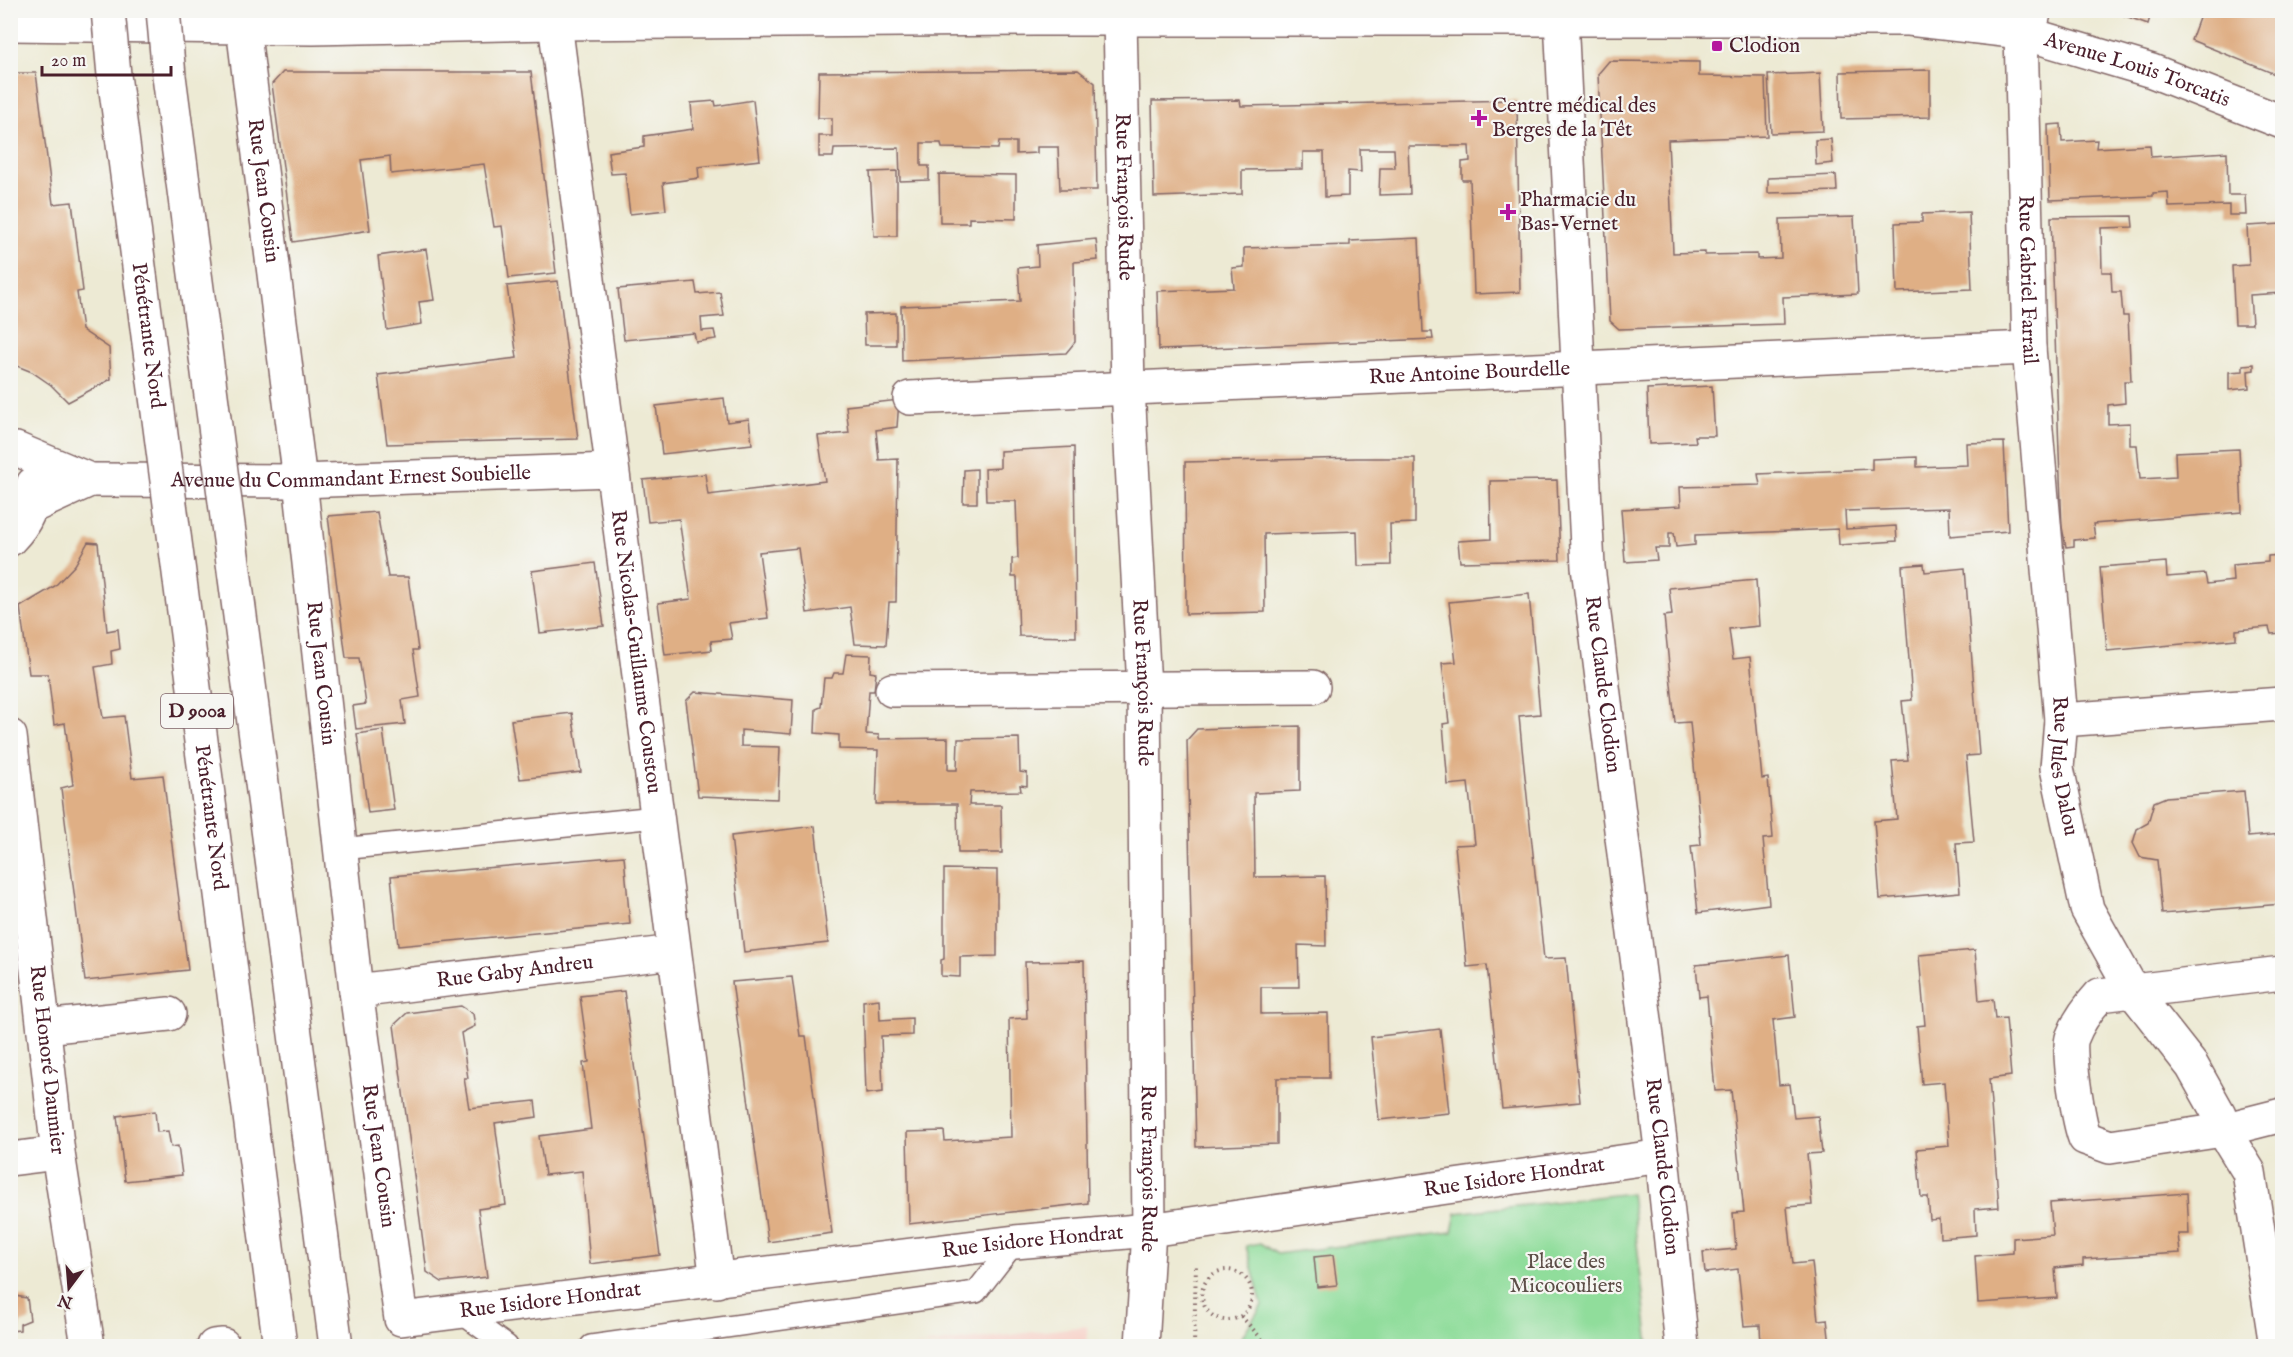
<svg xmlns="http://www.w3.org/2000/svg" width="2293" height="1357" font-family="'IM FELL English',serif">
	<rect width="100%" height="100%" fill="#f6f6f2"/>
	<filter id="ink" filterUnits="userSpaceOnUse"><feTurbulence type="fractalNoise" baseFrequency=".0167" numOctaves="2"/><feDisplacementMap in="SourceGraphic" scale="12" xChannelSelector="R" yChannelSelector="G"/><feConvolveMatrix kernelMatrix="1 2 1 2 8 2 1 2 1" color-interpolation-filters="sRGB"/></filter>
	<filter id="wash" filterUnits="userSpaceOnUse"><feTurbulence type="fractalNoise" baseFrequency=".008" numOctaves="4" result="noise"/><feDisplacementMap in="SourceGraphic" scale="24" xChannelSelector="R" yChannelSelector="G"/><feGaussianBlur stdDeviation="1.35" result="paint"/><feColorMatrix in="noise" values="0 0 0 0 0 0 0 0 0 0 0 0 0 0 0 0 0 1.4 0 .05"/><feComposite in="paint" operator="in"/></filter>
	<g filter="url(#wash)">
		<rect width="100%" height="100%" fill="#edead4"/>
		<polygon fill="#f7d1c8" points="1087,1326 1088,1346 913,1346"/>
		<polygon fill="#90dd9b" stroke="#6d7e63" stroke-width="1.5" points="1631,1193 1649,1346 1236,1346 1262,1305 1246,1246 1260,1243 1277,1254 1452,1232 1456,1213"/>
		<polygon fill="#77a9e3" stroke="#606487" stroke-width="1.5" points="2275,441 2282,441 2282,467 2278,467"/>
		<g id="blocks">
			<g fill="#dfaf85">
				<polygon points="2108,10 2152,10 2148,24"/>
				<polygon points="2202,10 2282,10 2282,77 2191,40"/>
				<polygon points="1609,61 1699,62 1699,76 1765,77 1767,136 1668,140 1673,253 1705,252 1705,255 1757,254 1757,259 1781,258 1780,219 1854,217 1858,294 1783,297 1784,324 1619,329 1610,321 1598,74"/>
				<polygon points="1078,70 1095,83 1097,190 1060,190 1058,147 1037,147 1037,153 1016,154 1016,142 999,142 998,149 942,148 941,143 921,143 921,166 929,166 929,180 900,181 899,148 834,149 833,157 819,157 819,136 832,136 832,118 818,118 819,72"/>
				<polygon points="1930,70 1930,117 1841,119 1840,72"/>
				<polygon points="283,72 531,72 556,273 509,278 502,226 494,227 484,164 391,174 390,156 361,160 370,230 293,242 272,84"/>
				<polygon points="10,73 36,73 53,204 72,202 83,291 77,292 82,330 109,348 111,379 68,402 51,385 32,372 17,366 10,319"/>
				<polygon points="1820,73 1823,131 1771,133 1768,75"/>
				<polygon points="753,100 760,160 698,167 699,178 663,183 666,210 630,214 625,173 611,174 608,152 644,147 644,136 693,129 691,103 715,101 716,106"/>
				<polygon points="1240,100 1241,106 1517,100 1520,292 1474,294 1470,180 1462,180 1462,162 1470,161 1469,146 1408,146 1410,194 1379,195 1380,168 1395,168 1394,149 1360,149 1361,172 1348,171 1348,196 1325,197 1324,152 1303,152 1303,169 1242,170 1242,194 1154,197 1152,101"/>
				<polygon points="2061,124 2062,142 2097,140 2096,148 2150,145 2151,157 2227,152 2228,195 2245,195 2246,215 2229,215 2229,205 2169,207 2168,192 2153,193 2153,196 2050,200 2048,125"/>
				<polygon points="1831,139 1833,163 1816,165 1815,140"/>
				<polygon points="897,171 897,236 874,236 870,172"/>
				<polygon points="939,174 1016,175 1016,219 969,218 969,223 940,223"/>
				<polygon points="1836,175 1837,191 1768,193 1768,178"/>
				<polygon points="1969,212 1972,289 1897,292 1895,223 1922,222 1922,214"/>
				<polygon points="2132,216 2133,227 2101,228 2102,272 2111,272 2112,292 2121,292 2123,316 2128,316 2131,381 2124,381 2125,403 2108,405 2108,424 2130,423 2130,445 2137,445 2140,479 2176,477 2175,452 2239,449 2242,512 2093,524 2095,538 2074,540 2074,546 2066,547 2062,527 2059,452 2051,217"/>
				<polygon points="2282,224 2282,293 2250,295 2252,324 2235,324 2232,266 2249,265 2247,226"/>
				<polygon points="1419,238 1423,332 1432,332 1433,339 1159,350 1157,291 1234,288 1232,268 1244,267 1244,248 1350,245 1350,241"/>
				<polygon points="1096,239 1098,260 1074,262 1075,342 1066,353 902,361 901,306 1020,301 1018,268 1038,266 1037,245"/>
				<polygon points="426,249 434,300 419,302 422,324 387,330 378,256"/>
				<polygon points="558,281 578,439 387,444 378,375 517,358 507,286"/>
				<polygon points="695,282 697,294 720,292 724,316 701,318 702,331 714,330 716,339 696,342 694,333 624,340 618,289"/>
				<polygon points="896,313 896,345 865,345 864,314"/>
				<polygon points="2254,364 2254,370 2248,371 2249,388 2229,390 2229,372 2243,371 2243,365"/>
				<polygon points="1712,386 1715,436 1695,436 1696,442 1649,444 1647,389"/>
				<polygon points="724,398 727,422 749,419 752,444 662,454 656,406"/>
				<polygon points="899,400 897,427 876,430 879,460 898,459 896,602 889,602 886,645 855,644 850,607 807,613 798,548 759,552 768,618 729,623 732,639 711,641 712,650 665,655 658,603 691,599 679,519 648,522 643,480 705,474 708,495 825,481 818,436 849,433 846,406"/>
				<polygon points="2004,442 2008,531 1950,536 1949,508 1845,511 1846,529 1896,526 1897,541 1839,545 1838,529 1695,535 1695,545 1676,547 1674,533 1669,533 1669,548 1655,548 1657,560 1625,562 1621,509 1681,506 1680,487 1760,485 1758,474 1872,469 1872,459 1917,457 1917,467 1967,465 1966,443"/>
				<polygon points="1074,447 1076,637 1019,636 1017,577 1012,577 1012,559 1018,558 1016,501 986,501 985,469 1000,468 1000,451"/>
				<polygon points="1356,458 1415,458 1415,523 1390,524 1391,565 1358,566 1357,531 1264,534 1265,612 1186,614 1185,462"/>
				<polygon points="977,469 977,503 963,503 964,470"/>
				<polygon points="1557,480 1560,560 1460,562 1458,541 1491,539 1490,481"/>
				<polygon points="377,512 388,577 408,577 418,650 413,650 420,697 402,700 405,724 356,729 353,706 366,704 359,658 346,658 328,516"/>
				<polygon points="88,542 98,543 107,631 118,629 120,649 111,651 112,664 95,667 103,718 124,716 132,778 163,775 188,970 85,981 61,788 73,785 65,723 54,725 48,674 29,674 20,607 55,586 75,565"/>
				<polygon points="2282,555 2282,633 2271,634 2269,627 2236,630 2236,639 2107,651 2100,567 2166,562 2167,577 2205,574 2207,584 2233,581 2232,565 2268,562 2268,556"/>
				<polygon points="595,563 604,626 540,633 532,571"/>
				<polygon points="1924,564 1925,572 1965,568 1979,755 1966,756 1974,842 1956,843 1960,892 1880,899 1874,821 1897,819 1892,761 1908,760 1902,701 1912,700 1902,566"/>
				<polygon points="1756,580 1759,626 1729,629 1733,659 1750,657 1762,779 1768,778 1773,838 1763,839 1769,904 1698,913 1691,846 1701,845 1698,808 1690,722 1675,723 1664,616 1672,615 1669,588"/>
				<polygon points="1529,594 1540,714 1519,716 1522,748 1544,959 1566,958 1580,1102 1502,1109 1487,965 1467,967 1455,845 1475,844 1468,783 1448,785 1443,724 1449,723 1442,663 1456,662 1449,602"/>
				<polygon points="846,654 871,655 870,672 876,673 874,691 869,691 866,734 879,735 879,739 948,738 948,770 957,770 958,739 1019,738 1020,772 1027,773 1027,786 1020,785 1021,791 970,792 969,805 1001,805 1002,853 958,853 957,804 876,804 878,750 839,749 839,735 815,733 816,709 821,707 824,678 832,678 834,673 843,673"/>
				<polygon points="695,692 793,700 791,734 741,730 741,746 780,747 778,799 698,796 686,701"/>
				<polygon points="572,713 581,772 520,779 511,720"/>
				<polygon points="1300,726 1300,791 1254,793 1255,877 1325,876 1326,946 1298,945 1299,987 1261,987 1261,1014 1328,1013 1329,1078 1277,1078 1277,1144 1196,1147 1187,740 1197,729"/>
				<polygon points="383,730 394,810 368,813 357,734"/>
				<polygon points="2244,791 2248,837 2282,834 2282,904 2162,914 2157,860 2140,857 2133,843 2137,829 2148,823 2154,802 2166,797"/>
				<polygon points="815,826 828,943 744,952 731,836"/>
				<polygon points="624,856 630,924 398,946 391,876"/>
				<polygon points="944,869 997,870 997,956 960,957 960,977 941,976 941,960 944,959"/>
				<polygon points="1975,950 1979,1001 1993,999 1995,1019 2006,1018 2011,1076 1989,1079 1999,1207 1975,1209 1976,1235 1940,1238 1939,1219 1930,1220 1928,1197 1921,1197 1917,1149 1949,1146 1944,1082 1922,1084 1917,1026 1925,1025 1919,955"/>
				<polygon points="1789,955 1795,1017 1773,1020 1779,1085 1790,1084 1794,1118 1818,1116 1822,1153 1807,1154 1812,1205 1787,1207 1793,1264 1812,1262 1818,1320 1827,1319 1830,1346 1761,1346 1760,1325 1744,1326 1738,1269 1705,1273 1703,1252 1736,1249 1733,1213 1744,1212 1731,1090 1715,1091 1707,996 1699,997 1696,965"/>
				<polygon points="1084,961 1088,1203 909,1224 907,1132 944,1131 945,1141 1011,1137 1009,1019 1027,1018 1025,962"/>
				<polygon points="792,977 800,1036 806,1036 832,1233 768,1242 732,982"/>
				<polygon points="624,991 660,1255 590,1264 582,1171 545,1175 539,1136 591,1129 583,1063 589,1062 580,996"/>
				<polygon points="879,999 880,1020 912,1018 912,1035 881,1036 883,1092 866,1094 863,1001"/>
				<polygon points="461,1006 473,1014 475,1026 461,1033 468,1078 464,1078 469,1108 535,1101 537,1117 495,1123 506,1205 478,1209 487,1277 442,1282 427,1272 394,1025 407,1013"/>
				<polygon points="1440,1029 1449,1113 1379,1120 1371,1037"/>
				<polygon points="155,1111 157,1132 168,1131 171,1147 178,1146 182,1175 125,1181 117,1116"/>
				<polygon points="2187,1193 2189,1234 2178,1234 2180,1253 2083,1259 2083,1265 2055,1268 2057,1298 1978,1303 1975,1256 2013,1253 2013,1238 2053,1235 2050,1203"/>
				<polygon points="1333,1255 1337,1285 1317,1287 1314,1257"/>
				<polygon points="10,1271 15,1296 27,1298 30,1320 20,1324 20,1330 10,1331"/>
			</g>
		</g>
	</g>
	<g filter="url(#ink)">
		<use href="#blocks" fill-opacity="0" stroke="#836666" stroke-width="1.5"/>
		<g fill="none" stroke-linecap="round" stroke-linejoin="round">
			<g stroke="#836666" stroke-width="24">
				<g id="lane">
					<polyline points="2034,37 2041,10"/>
					<polyline points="341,849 656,817"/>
					<polyline points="460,1312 507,1346"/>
					<polyline points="591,1346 976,1292 1015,1242"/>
				</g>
			</g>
			<g stroke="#836666" stroke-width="36">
				<g id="street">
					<path id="s1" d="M 1561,18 L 1588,567 L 1662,1156 L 1682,1346"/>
					<path id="s2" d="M 1120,19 L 1128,388 L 1144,688 L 1149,1230 L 1142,1346"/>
					<path id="s3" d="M 555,23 L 717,1281"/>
					<path id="s4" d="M 10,24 L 313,28 L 555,23 L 1035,19 L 1909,19 L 2021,32 L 2152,71 L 2282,122"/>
					<path id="s5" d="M 243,27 L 300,481 L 356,991 L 401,1319 L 1015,1242 L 1149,1230 L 1662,1156"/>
					<path id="s6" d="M 2021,32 L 2029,348 L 2061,720 L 2057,768 L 2087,909 L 2133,991 L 2192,1066 L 2219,1114 L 2223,1130 L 2249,1172 L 2276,1346"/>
					<path id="s7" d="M 910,398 L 2029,348"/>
					<polyline points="16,449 90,480 31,507"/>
					<path id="s8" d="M 90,480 L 300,481 L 611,470"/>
					<path d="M 10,539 C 26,523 33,507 33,484"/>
					<polyline points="892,690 1313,687"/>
					<polyline points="2061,720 2282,704"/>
					<path id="s9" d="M 10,736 L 58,1153 L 88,1346"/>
					<path d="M 2282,973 L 2100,995 C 2089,1007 2078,1022 2072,1038 C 2067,1052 2079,1123 2085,1138 L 2110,1147 L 2223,1130 L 2282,1115"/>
					<path id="s10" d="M 356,991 L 674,952"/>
					<polyline points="44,1027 169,1014"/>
					<polyline points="10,1159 58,1153"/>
					<polyline points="214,1346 223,1345"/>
				</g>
			</g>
			<g stroke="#836666" stroke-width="4" stroke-dasharray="1.5 4.5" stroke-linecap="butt">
				<circle cx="1227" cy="1295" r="25"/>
				<polyline points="1241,1316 1268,1346"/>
				<polyline points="1194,1346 1196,1263"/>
			</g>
			<use href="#lane" stroke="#fff" stroke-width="21"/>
			<use href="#street" stroke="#fff" stroke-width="33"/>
			<g stroke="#836666" stroke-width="36" stroke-linecap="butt">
				<g id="highway-bridge">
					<path id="s11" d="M 108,10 L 114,75 L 280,1346"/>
					<polyline points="163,10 169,76 336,1346"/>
				</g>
			</g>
			<use href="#highway-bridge" stroke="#fff" stroke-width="33"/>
		</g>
	</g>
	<g fill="#b5179e" stroke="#f6f6f2" stroke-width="2">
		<rect x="1711" y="40" width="12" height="12" rx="3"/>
		<path d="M1476 109h6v6h6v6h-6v6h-6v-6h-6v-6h6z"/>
		<path d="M1505 203h6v6h6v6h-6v6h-6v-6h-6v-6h6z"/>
	</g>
	<g text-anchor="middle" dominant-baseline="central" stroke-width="4.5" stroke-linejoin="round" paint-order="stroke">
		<rect fill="#f6f6f2" stroke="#7e6067" stroke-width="1.5" x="161" y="694" width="72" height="34" rx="4.5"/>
		<g font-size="20" font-weight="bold" fill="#4a1f2b">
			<text x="197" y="711">D 900a</text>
		</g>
		<g font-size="21" fill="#4a1f2b" stroke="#f6f6f2" text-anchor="start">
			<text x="1729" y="46">Clodion</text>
			<text x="1492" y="106">Centre médical des<tspan x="1492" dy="24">Berges de la Têt</tspan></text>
			<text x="1520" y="200">Pharmacie du<tspan x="1520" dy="24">Bas-Vernet</tspan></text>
		</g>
		<g font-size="21" fill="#4a1f2b" stroke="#f6f6f2">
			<text stroke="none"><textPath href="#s4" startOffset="2134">Avenue Louis Torcatis</textPath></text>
			<text stroke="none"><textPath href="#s5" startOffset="165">Rue Jean Cousin</textPath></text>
			<text stroke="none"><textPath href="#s2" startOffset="178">Rue François Rude</textPath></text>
			<text stroke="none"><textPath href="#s6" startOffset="248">Rue Gabriel Farrail</textPath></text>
			<text stroke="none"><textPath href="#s11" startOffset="328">Pénétrante Nord</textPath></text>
			<text stroke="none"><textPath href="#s7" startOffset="560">Rue Antoine Bourdelle</textPath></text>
			<text stroke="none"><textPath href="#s8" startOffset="261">Avenue du Commandant Ernest Soubielle</textPath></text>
			<text stroke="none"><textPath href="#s3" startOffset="634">Rue Nicolas-Guillaume Coustou</textPath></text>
			<text stroke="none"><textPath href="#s5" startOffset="651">Rue Jean Cousin</textPath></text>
			<text stroke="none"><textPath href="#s2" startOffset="664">Rue François Rude</textPath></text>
			<text stroke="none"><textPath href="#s1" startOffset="668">Rue Claude Clodion</textPath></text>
			<text stroke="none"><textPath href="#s6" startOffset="736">Rue Jules Dalou</textPath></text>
			<text stroke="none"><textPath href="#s11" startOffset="814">Pénétrante Nord</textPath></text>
			<text stroke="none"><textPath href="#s10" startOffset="160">Rue Gaby Andreu</textPath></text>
			<text stroke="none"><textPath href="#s9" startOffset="326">Rue Honoré Daumier</textPath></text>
			<text stroke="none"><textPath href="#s5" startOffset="1137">Rue Jean Cousin</textPath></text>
			<text stroke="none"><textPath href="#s1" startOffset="1154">Rue Claude Clodion</textPath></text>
			<text stroke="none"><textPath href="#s2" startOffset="1150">Rue François Rude</textPath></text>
			<text stroke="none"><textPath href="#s5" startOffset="2424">Rue Isidore Hondrat</textPath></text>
			<text stroke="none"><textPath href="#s5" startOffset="1938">Rue Isidore Hondrat</textPath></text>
			<text stroke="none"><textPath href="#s5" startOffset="1452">Rue Isidore Hondrat</textPath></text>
		</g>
		<g font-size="21" fill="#5c4e47" stroke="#f6f6f2">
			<text x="1566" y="1262">Place des<tspan x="1566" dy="24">Micocouliers</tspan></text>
		</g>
	</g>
	<rect width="2293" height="1357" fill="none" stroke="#f6f6f2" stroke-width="36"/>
	<g transform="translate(69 1288) rotate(196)" stroke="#f6f6f2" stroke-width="4.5" paint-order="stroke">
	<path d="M0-4.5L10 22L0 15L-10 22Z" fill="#4a1f2b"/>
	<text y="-9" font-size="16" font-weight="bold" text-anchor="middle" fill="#4a1f2b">N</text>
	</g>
	<path d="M42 66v9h129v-9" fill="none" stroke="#4a1f2b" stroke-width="3"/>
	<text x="51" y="66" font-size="18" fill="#4a1f2b" stroke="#f6f6f2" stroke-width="4.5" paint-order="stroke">20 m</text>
</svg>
